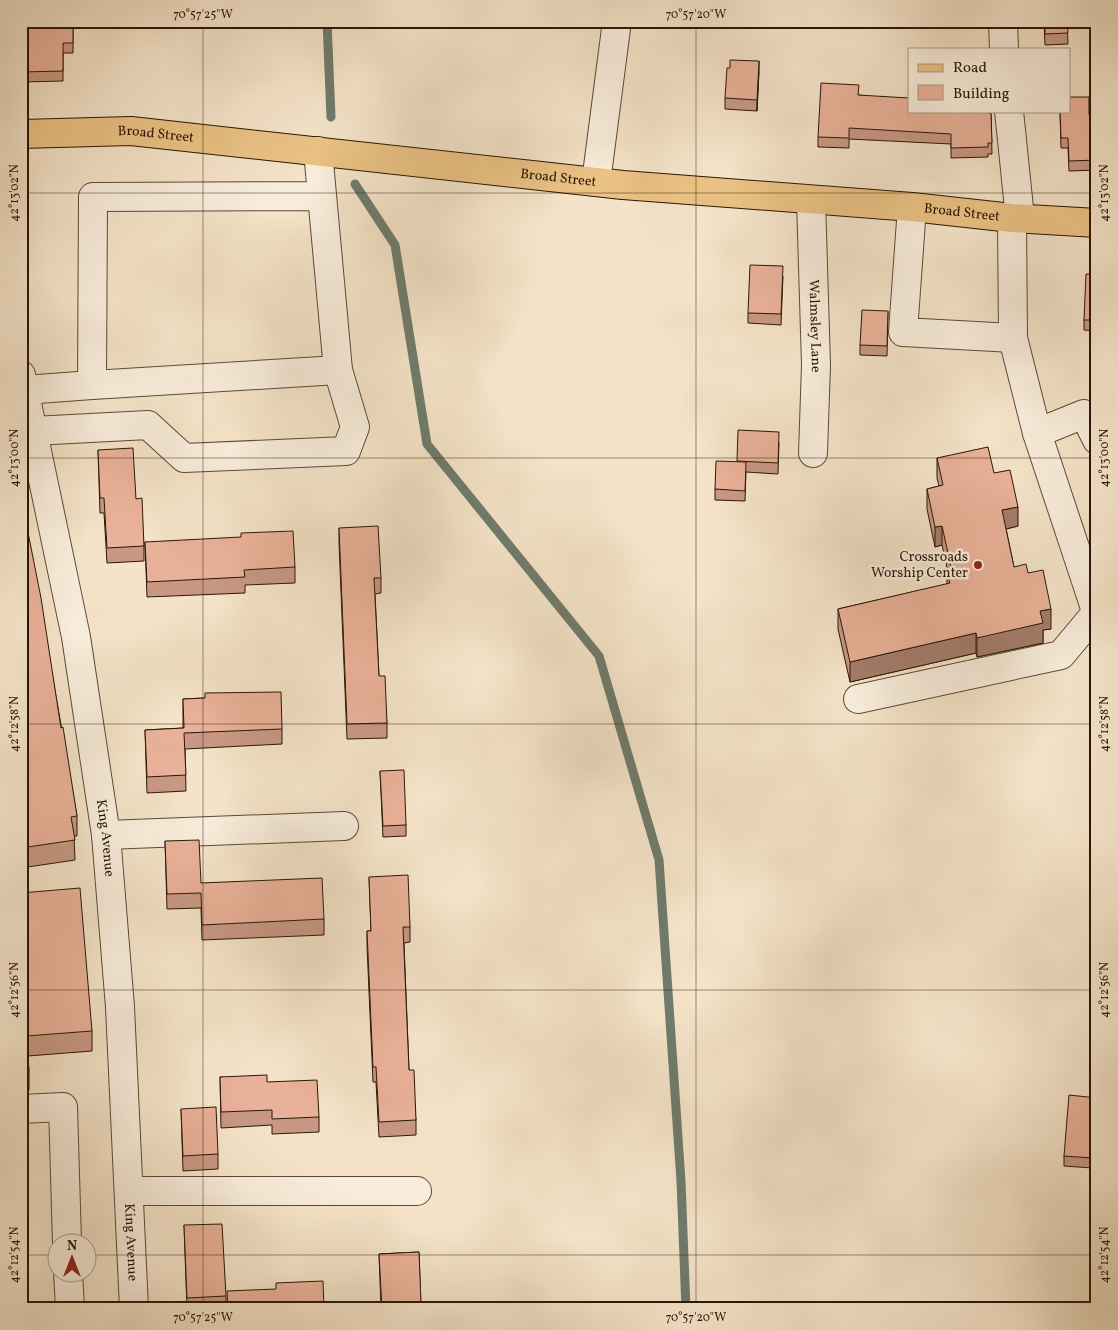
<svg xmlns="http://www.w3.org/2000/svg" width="1118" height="1330" font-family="Vollkorn,serif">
	<rect width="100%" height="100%" fill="#f4e3c8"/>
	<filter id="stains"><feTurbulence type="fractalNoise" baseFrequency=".004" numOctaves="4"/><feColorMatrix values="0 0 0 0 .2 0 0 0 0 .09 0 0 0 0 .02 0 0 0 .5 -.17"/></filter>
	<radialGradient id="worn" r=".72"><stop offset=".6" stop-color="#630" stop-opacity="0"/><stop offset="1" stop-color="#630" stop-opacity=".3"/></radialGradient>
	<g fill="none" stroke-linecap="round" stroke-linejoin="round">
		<g stroke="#6f7b6c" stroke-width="9">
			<polyline points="327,21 331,117"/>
			<polyline points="355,184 395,245 427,444 599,656 659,860 681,1181 686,1309"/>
		</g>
		<g stroke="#5c4937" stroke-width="30">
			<g id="minor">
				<polyline points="1003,21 1004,49"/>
				<polyline points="1009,111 1020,218"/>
				<polyline points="318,151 338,370 92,385 93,197 322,196"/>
				<polyline points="596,182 617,21"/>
				<path id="s1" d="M 811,200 L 816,365 L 813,453"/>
				<polyline points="912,207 903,332 1013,338"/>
				<polyline points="1012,218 1013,338 1037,433 1097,614"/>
				<path id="s2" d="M 21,375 L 76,637 L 106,835 L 120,1007 L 134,1309"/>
				<polyline points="24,390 92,385"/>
				<polyline points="33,431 148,425 184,458 346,451 355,427 338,370"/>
				<polyline points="1037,433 1084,414 1097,440"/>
				<polyline points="858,699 1061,655 1096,613"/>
				<polyline points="106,835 344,826"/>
				<polyline points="21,1109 63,1107 67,1242"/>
				<polyline points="129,1191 417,1191"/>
				<polyline points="68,1272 70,1309"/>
			</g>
		</g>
		<g stroke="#2a1607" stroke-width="30">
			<g id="major">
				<path id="s3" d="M 21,134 L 131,131 L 623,185 L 912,207 L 1012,218 L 1097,223"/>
			</g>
		</g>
		<use href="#minor" stroke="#f8eddb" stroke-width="28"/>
		<use href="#major" stroke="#eac284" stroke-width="28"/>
	</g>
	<g fill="#c89884" stroke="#2a1607">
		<polygon points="21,21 73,21 73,53 63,53 63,81 21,82"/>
		<polygon points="1044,21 1067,21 1068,44 1045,45"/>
		<polygon points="759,71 757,111 725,109 725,98"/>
		<polygon points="859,95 991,113 992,154 988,154 988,157 951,158 951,144 849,139 849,148 818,147 818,137"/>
		<polygon points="1060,111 1089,115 1097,115 1097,170 1069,171 1068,148 1061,148"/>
		<polygon points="1097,274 1097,331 1084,330 1084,320"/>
		<polygon points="783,276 781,325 748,323 748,313"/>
		<polygon points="888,311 887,356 860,355 860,345"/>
		<polygon points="779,442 778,474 746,472 745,501 715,500 715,489 737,462"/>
		<polygon points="98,450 136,499 144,546 144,561 107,563 104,513 100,513"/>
		<polygon points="937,458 994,473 1018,526 1006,529 1014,567 1028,573 1051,629 1043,630 1043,643 977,657 976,653 850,682 838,629 838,609 947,584 947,573 948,572 942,545 935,547 927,509 927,489 939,486 937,478"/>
		<polygon points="21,497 77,816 77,836 74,836 75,860 21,868"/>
		<polygon points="339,528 381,578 381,593 375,594 379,676 387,723 387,738 347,739 339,543"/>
		<polygon points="145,542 295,567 295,583 245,585 245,593 147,597"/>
		<polygon points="205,698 282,729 282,744 185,749 186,791 147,793 145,730 183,728 183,699"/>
		<polygon points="380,771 406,825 406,836 383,837"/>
		<polygon points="165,841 201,883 324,919 324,935 202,940 201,908 167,909"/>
		<polygon points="369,877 410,927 410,942 404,943 409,1070 416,1120 416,1135 379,1137 376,1082 373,1082 367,946 367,931 371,931"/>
		<polygon points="21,893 92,1031 92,1051 28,1056 29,1071 29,1090 21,1091"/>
		<polygon points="220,1077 267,1082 319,1117 319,1132 272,1134 272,1125 221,1128"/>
		<polygon points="1097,1098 1097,1147 1094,1146 1092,1168 1064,1166 1064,1156"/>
		<polygon points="181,1109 218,1154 218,1169 183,1171"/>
		<polygon points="184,1225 226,1296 226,1309 187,1309"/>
		<polygon points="419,1252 421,1309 381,1309 379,1254"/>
	</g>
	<g fill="#a37c6b" stroke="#2a1607">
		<polygon points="759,61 759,71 757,111 757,100"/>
		<polygon points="1018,507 1018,526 1002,530 1002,510"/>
		<polygon points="942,526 942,545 935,547 935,527"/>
		<polygon points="1051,609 1051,629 1043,630 1043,643 977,657 977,638 1040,611"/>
		<polygon points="976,633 976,653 850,682 850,662"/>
		<polygon points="1094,1136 1094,1146 1092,1168 1092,1158"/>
	</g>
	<g fill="#e9b199" stroke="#2a1607">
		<polygon points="21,21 73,21 73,43 63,43 63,71 21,72"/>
		<polygon points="1045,21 1067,21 1068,33 1045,34"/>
		<polygon points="730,60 759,61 757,100 725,98 727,68 730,68"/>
		<polygon points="821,83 859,85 858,95 909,98 909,111 988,111 988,113 991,113 992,143 988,143 988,147 951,148 951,134 849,128 849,138 818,137"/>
		<polygon points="1069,97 1089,97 1089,115 1097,115 1097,160 1069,161 1068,138 1061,138 1060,111 1069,111"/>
		<polygon points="750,265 783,266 781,314 748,313"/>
		<polygon points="1086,274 1097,274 1097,320 1084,320"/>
		<polygon points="862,310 888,311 887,346 860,345"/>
		<polygon points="738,430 779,432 778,463 737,461"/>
		<polygon points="988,447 994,473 1010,470 1018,507 1002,510 1014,567 1026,564 1028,573 1043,570 1051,609 1040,611 1043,623 977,638 976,633 850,662 838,609 950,583 947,573 952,571 942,526 935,527 927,489 943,485 937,458"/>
		<polygon points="133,448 136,499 142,498 144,546 107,548 104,498 100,498 98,450"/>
		<polygon points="716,461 746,462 745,491 715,489"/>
		<polygon points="21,497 41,598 61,728 63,727 77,816 71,817 75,840 21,848"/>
		<polygon points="378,526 381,578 374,578 379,676 385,676 387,723 347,724 339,528"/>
		<polygon points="293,531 295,567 244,570 245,577 147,582 145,542 241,537 241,533"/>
		<polygon points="281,692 282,729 184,733 186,775 147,777 145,730 184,728 183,699 205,698 205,693"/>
		<polygon points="404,770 406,825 383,826 380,771"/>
		<polygon points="199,840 201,883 322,878 324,919 202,925 201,893 167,894 165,841"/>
		<polygon points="408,875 410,927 403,927 409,1070 414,1070 416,1120 379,1122 376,1067 373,1067 367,931 371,931 369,877"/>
		<polygon points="80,888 92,1031 26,1036 29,1071 21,1071 21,893"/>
		<polygon points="267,1075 267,1082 317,1080 319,1117 272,1119 272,1110 221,1112 220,1077"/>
		<polygon points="1069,1095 1097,1098 1097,1136 1094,1136 1092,1158 1064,1156"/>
		<polygon points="216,1107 218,1154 183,1156 181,1109"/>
		<polygon points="222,1224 226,1296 187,1298 184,1225"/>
		<polygon points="419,1252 421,1303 414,1303 415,1309 382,1309 379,1254"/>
		<polygon points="323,1281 324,1309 228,1309 227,1291 276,1289 276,1283"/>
	</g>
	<path fill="none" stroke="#2a1607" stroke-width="1" stroke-opacity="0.45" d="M 203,21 L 203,1309M 696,21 L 696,1309M 21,193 L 1097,193M 21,458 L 1097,458M 21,724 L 1097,724M 21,990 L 1097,990M 21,1255 L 58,1255M 88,1255 L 1097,1255"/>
	<circle fill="#8f2418" stroke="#f8eddb" stroke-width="2" cx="978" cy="565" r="5"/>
	<g text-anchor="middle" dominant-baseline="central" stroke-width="5" stroke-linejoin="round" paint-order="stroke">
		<g font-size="14" fill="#2a1607" stroke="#f8eddb">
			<text stroke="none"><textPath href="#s3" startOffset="135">Broad Street</textPath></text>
			<text stroke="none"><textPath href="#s3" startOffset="540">Broad Street</textPath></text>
			<text stroke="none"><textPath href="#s3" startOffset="945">Broad Street</textPath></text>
			<text stroke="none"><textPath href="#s1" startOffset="126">Walmsley Lane</textPath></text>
			<text stroke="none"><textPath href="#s2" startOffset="471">King Avenue</textPath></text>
			<text stroke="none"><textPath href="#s2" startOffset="876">King Avenue</textPath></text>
		</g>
		<g font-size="14" fill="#2a1607" stroke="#f8eddb" text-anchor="end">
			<text x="968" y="557">Crossroads<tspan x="968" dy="16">Worship Center</tspan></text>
		</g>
	</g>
	<rect width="1118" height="1330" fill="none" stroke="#f4e3c8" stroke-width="55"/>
	<rect x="908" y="48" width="162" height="65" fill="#f8eddb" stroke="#a69786"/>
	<rect x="918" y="64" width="25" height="8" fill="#eac284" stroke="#a69786"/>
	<text x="953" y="72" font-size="15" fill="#2a1607">Road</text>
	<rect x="918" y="85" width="25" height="15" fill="#e9b199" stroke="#a69786"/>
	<text x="953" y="98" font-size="15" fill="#2a1607">Building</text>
	<g transform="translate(72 1258)"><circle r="24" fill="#f8eddb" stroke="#a69786"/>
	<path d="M0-4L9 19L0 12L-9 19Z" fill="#8f2418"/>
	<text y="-8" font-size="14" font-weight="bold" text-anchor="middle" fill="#2a1607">N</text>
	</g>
	<rect x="28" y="28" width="1062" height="1274" fill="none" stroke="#2a1607" stroke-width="2"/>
	<g font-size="12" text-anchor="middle" fill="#2a1607">
		<text x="203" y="18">70°57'25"W</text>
		<text x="696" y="18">70°57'20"W</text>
		<text transform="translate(14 193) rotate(-90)" y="4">42°13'02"N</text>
		<text transform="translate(1104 193) rotate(-90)" y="4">42°13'02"N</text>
		<text transform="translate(14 458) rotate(-90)" y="4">42°13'00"N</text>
		<text transform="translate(1104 458) rotate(-90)" y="4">42°13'00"N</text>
		<text transform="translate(14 724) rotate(-90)" y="4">42°12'58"N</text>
		<text transform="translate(1104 724) rotate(-90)" y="4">42°12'58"N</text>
		<text transform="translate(14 990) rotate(-90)" y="4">42°12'56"N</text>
		<text transform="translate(1104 990) rotate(-90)" y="4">42°12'56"N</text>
		<text transform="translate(14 1255) rotate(-90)" y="4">42°12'54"N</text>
		<text transform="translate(1104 1255) rotate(-90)" y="4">42°12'54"N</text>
		<text x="203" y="1321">70°57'25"W</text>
		<text x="696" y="1321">70°57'20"W</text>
	</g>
	<rect width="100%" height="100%" filter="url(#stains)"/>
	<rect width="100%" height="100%" fill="url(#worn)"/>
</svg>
